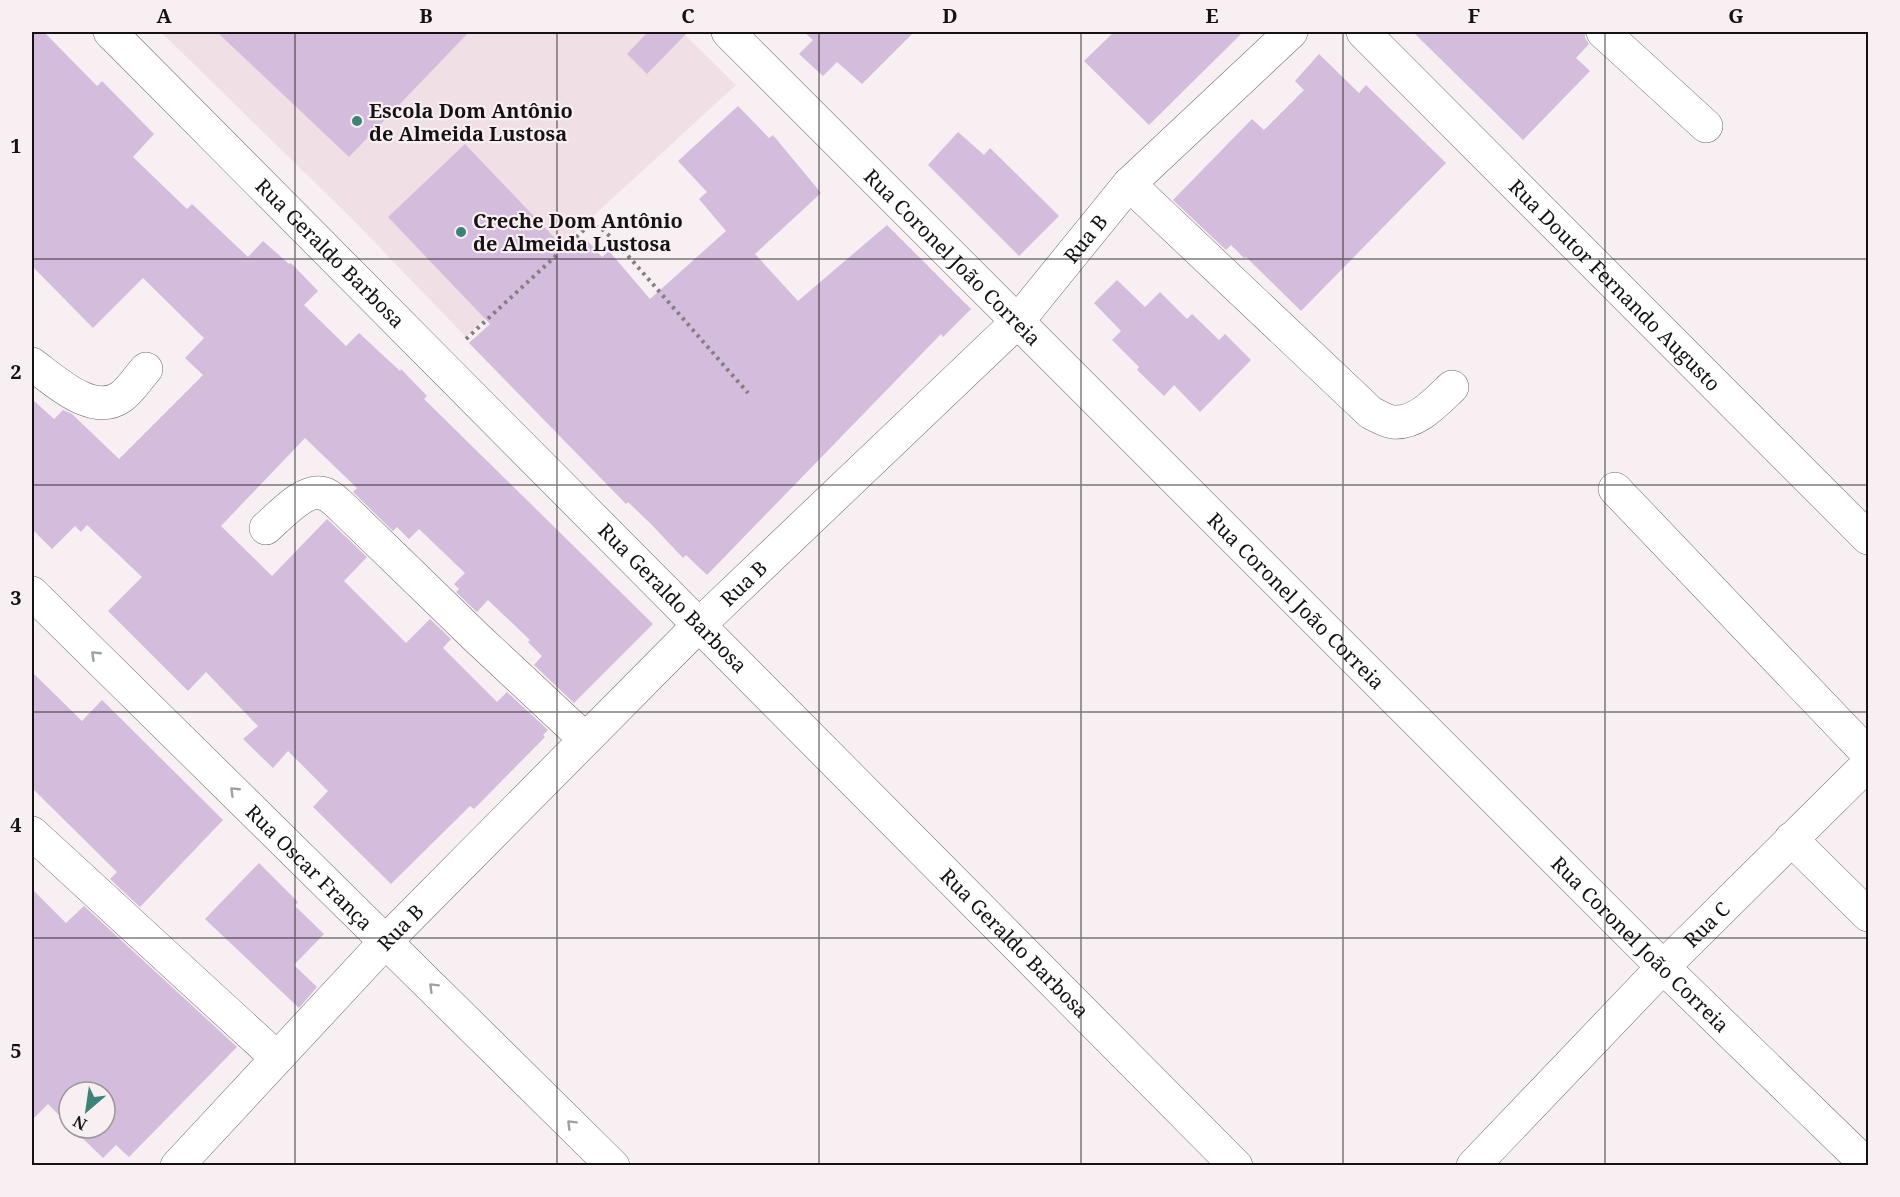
<svg xmlns="http://www.w3.org/2000/svg" width="1900" height="1197" font-family="'Noto Serif',serif">
	<rect width="100%" height="100%" fill="#f7eff2"/>
	<polygon fill="#f0e0e6" points="161,32 682,32 736,85 566,241 466,337 356,223"/>
	<g fill="#d4bcdc">
		<polygon points="32,32 44,32 97,86 102,81 154,134 133,157 187,209 192,204 248,257 263,241 289,264 291,263 318,291 304,305 346,346 359,333 400,371 401,369 427,396 424,399 653,624 574,703 534,665 542,656 528,642 530,640 488,600 477,612 456,592 459,589 454,584 465,573 419,529 409,539 397,527 393,531 353,492 357,488 305,438 221,526 272,576 327,519 367,557 344,581 406,643 430,619 451,639 443,648 497,702 507,692 548,730 543,735 545,737 474,809 470,806 391,884 313,807 328,791 288,751 273,768 243,739 258,726 206,672 188,691 108,611 142,577 87,525 81,532 75,526 52,549 32,529 32,399 54,419 63,410 72,414 119,459 203,375 185,358 204,338 143,278 93,328 32,266"/>
		<polygon points="217,32 469,32 349,157"/>
		<polygon points="648,32 688,32 647,74 627,54"/>
		<polygon points="804,32 914,32 862,84 837,62 823,76 799,54 813,40"/>
		<polygon points="1114,32 1243,32 1149,125 1084,61"/>
		<polygon points="1413,32 1585,32 1585,38 1589,44 1576,58 1590,71 1523,140"/>
		<polygon points="1319,54 1359,93 1366,85 1446,163 1301,311 1246,257 1244,258 1231,245 1226,250 1173,200 1252,119 1264,130 1304,90 1295,81"/>
		<polygon points="738,106 769,138 773,135 821,193 755,254 798,301 887,225 971,309 943,337 941,334 707,575 686,555 683,558 651,524 628,502 626,504 469,343 490,324 388,217 465,144 569,253 585,238 602,257 609,251 650,299 726,231 699,199 707,192 678,161"/>
		<polygon points="958,132 984,155 990,148 1059,216 1019,256 928,165"/>
		<polygon points="1117,280 1145,307 1160,292 1187,319 1192,314 1219,340 1225,334 1251,360 1200,412 1174,385 1164,396 1137,370 1139,367 1112,340 1121,331 1094,303"/>
		<polygon points="32,672 82,721 102,700 223,820 140,907 110,879 117,872 32,788"/>
		<polygon points="259,863 298,902 295,906 324,934 294,965 317,987 299,1008 205,919"/>
		<polygon points="32,889 66,923 84,906 237,1047 129,1157 116,1145 103,1158 72,1128 105,1128 105,1092 69,1092 69,1125 48,1104 32,1120"/>
	</g>
	<g fill="none" stroke-linecap="round" stroke-linejoin="round">
		<g stroke="#70696c" stroke-width="34">
			<g id="minor">
				<path id="s1" d="M 110,32 C 487,408 861,787 1236,1166"/>
				<path id="s2" d="M 728,32 L 1663,967 L 1868,1166"/>
				<path id="s3" d="M 1363,32 L 1868,538"/>
				<polyline points="1603,32 1706,126"/>
				<path d="M 1129,184 L 1371,413 C 1378,416 1385,421 1393,422 C 1417,424 1436,402 1452,387"/>
				<path d="M 32,364 C 54,380 92,417 121,397 C 130,391 138,378 146,369"/>
				<polyline points="1615,489 1868,754"/>
				<path d="M 266,528 C 280,516 306,486 325,494 C 332,497 339,504 344,509 L 478,639 L 585,739"/>
				<path id="s4" d="M 32,593 L 613,1166"/>
				<polyline points="32,833 277,1058"/>
				<polyline points="1791,839 1868,915"/>
				<path id="s5" d="M 177,1166 L 386,941 L 699,625 L 1017,322 L 1129,184 L 1291,32"/>
				<path id="s6" d="M 1473,1166 L 1663,967 L 1868,764"/>
			</g>
		</g>
		<polyline stroke="#847e80" stroke-width="4" stroke-dasharray="3 4.5" stroke-linecap="butt" points="466,339 585,229 594,226 602,229 616,242 748,393"/>
		<use href="#minor" stroke="#fff" stroke-width="33"/>
	</g>
	<defs><path id="oneway-chevron" d="M-2-3.5L2.5 0L-2 3.5" fill="none" stroke-width="1.6" stroke-linecap="round" stroke-linejoin="round" transform="scale(1.5)"/></defs>
	<g stroke="#a1a0a1">
		<use href="#oneway-chevron" transform="translate(95 655) rotate(-136)"/>
		<use href="#oneway-chevron" transform="translate(234 791) rotate(-136)"/>
		<use href="#oneway-chevron" transform="translate(433 987) rotate(-135)"/>
		<use href="#oneway-chevron" transform="translate(571 1124) rotate(-135)"/>
	</g>
	<path fill="none" stroke="#151213" stroke-width="1.5" stroke-opacity="0.55" d="M 295,32 L 295,1166M 557,32 L 557,1166M 819,32 L 819,1166M 1081,32 L 1081,1166M 1343,32 L 1343,1166M 1605,32 L 1605,1166M 32,259 L 1868,259M 32,485 L 1868,485M 32,712 L 1868,712M 32,938 L 1868,938"/>
	<g fill="#3c8278" stroke="#f7eff2" stroke-width="2">
		<circle cx="357" cy="121" r="6"/>
		<circle cx="461" cy="232" r="6"/>
	</g>
	<g text-anchor="middle" dominant-baseline="central" stroke-width="4.5" stroke-linejoin="round" paint-order="stroke">
		<g font-size="20" font-weight="bold" fill="#151213" stroke="#f7eff2" text-anchor="start">
			<text x="369" y="110">Escola Dom Antônio<tspan x="369" dy="23">de Almeida Lustosa</tspan></text>
			<text x="473" y="220">Creche Dom Antônio<tspan x="473" dy="23">de Almeida Lustosa</tspan></text>
		</g>
		<g font-size="20" fill="#151213" stroke="#f7eff2">
			<text stroke="none"><textPath href="#s5" startOffset="1299">Rua B</textPath></text>
			<text stroke="none"><textPath href="#s1" startOffset="312">Rua Geraldo Barbosa</textPath></text>
			<text stroke="none"><textPath href="#s2" startOffset="318">Rua Coronel João Correia</textPath></text>
			<text stroke="none"><textPath href="#s3" startOffset="357">Rua Doutor Fernando Augusto</textPath></text>
			<text stroke="none"><textPath href="#s5" startOffset="813">Rua B</textPath></text>
			<text stroke="none"><textPath href="#s1" startOffset="798">Rua Geraldo Barbosa</textPath></text>
			<text stroke="none"><textPath href="#s2" startOffset="804">Rua Coronel João Correia</textPath></text>
			<text stroke="none"><textPath href="#s4" startOffset="390">Rua Oscar França</textPath></text>
			<text stroke="none"><textPath href="#s6" startOffset="336">Rua C</textPath></text>
			<text stroke="none"><textPath href="#s5" startOffset="327">Rua B</textPath></text>
			<text stroke="none"><textPath href="#s1" startOffset="1284">Rua Geraldo Barbosa</textPath></text>
			<text stroke="none"><textPath href="#s2" startOffset="1290">Rua Coronel João Correia</textPath></text>
		</g>
	</g>
	<rect width="1900" height="1197" fill="none" stroke="#f7eff2" stroke-width="66"/>
	<g transform="translate(87 1110) rotate(209)"><circle r="28" fill="#f7eff2" stroke="#9d9799" stroke-width="1.5"/>
	<path d="M0-4.5L10 22L0 15L-10 22Z" fill="#3c8278"/>
	<text y="-9" font-size="16" font-weight="bold" text-anchor="middle" fill="#151213">N</text>
	</g>
	<rect x="33" y="33" width="1834" height="1131" fill="none" stroke="#151213" stroke-width="2"/>
	<g font-size="20" text-anchor="middle" font-weight="bold" fill="#151213">
		<text x="164" y="23">A</text>
		<text x="426" y="23">B</text>
		<text x="688" y="23">C</text>
		<text x="950" y="23">D</text>
		<text x="1212" y="23">E</text>
		<text x="1474" y="23">F</text>
		<text x="1736" y="23">G</text>
		<text x="16" y="153">1</text>
		<text x="16" y="379">2</text>
		<text x="16" y="605">3</text>
		<text x="16" y="832">4</text>
		<text x="16" y="1058">5</text>
	</g>
</svg>
